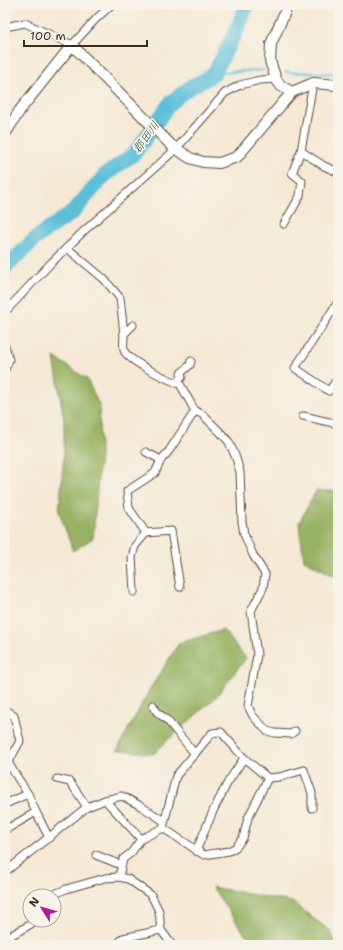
<svg xmlns="http://www.w3.org/2000/svg" width="343" height="950" font-family="'Shantell Sans','Klee One',sans-serif">
	<rect width="100%" height="100%" fill="#f7f3e8"/>
	<filter id="ink" filterUnits="userSpaceOnUse"><feTurbulence type="fractalNoise" baseFrequency=".025" numOctaves="2"/><feDisplacementMap in="SourceGraphic" scale="8" xChannelSelector="R" yChannelSelector="G"/><feConvolveMatrix kernelMatrix="1 2 1 2 8 2 1 2 1" color-interpolation-filters="sRGB"/></filter>
	<filter id="wash" filterUnits="userSpaceOnUse"><feTurbulence type="fractalNoise" baseFrequency=".012" numOctaves="4" result="noise"/><feDisplacementMap in="SourceGraphic" scale="16" xChannelSelector="R" yChannelSelector="G"/><feGaussianBlur stdDeviation="0.9" result="paint"/><feColorMatrix in="noise" values="0 0 0 0 0 0 0 0 0 0 0 0 0 0 0 0 0 1.4 0 .05"/><feComposite in="paint" operator="in"/></filter>
	<g filter="url(#wash)">
		<rect width="100%" height="100%" fill="#f5e9d5"/>
		<g fill="#97b264" stroke="#696e41">
			<polygon points="54,357 87,379 99,405 100,455 93,538 73,551 59,511 64,454 64,420"/>
			<polygon points="316,491 338,491 338,578 304,560 299,523"/>
			<polygon points="223,630 246,658 216,697 169,739 154,754 117,750 150,689 179,643"/>
			<polygon points="212,887 292,902 330,931 336,943 328,945 262,945 256,943 245,934"/>
		</g>
		<g fill="none" stroke-linecap="round" stroke-linejoin="round">
			<g stroke="#5bbfd9" stroke-width="2.5">
				<polyline points="286,72 338,74"/>
				<polyline points="214,73 264,70"/>
			</g>
			<polyline stroke="#5bbfd9" stroke-width="15" points="5,268 37,237 72,213 105,175 135,153 170,103 190,87 204,80 214,73 235,33 247,5"/>
		</g>
	</g>
	<g filter="url(#ink)">
		<g fill="none" stroke-linecap="round" stroke-linejoin="round">
			<g stroke="#574739" stroke-width="9">
				<g id="street">
					<polyline points="5,27 25,23 72,45 96,19 111,5"/>
					<polyline points="313,83 301,151 324,166 338,172"/>
					<polyline points="284,224 300,196 302,181 292,173 301,151"/>
					<polyline points="67,248 104,279 120,298 124,334 133,325"/>
					<polyline points="338,302 295,368 329,391 338,378"/>
					<polyline points="5,312 50,264 85,230 176,149 225,93 240,85 260,80 276,79"/>
					<path d="M 124,334 C 124,339 123,345 124,350 C 127,361 169,380 180,384 L 195,411 L 169,451 L 161,460 L 155,473 L 127,491 L 129,508 L 146,533 L 171,531 L 180,587"/>
					<polyline points="5,346 9,360 5,369"/>
					<polyline points="176,383 182,377 181,373 190,365 191,361"/>
					<polyline points="195,411 202,414 221,433 229,442 236,458 240,472 242,522 244,534 253,555 265,574 263,588 251,611 257,655 248,706 253,716 267,731 275,733 291,734 295,731"/>
					<polyline points="303,416 338,424"/>
					<polyline points="146,452 161,460"/>
					<polyline points="134,592 132,557 135,546 146,533"/>
					<polyline points="153,705 157,712 167,720 195,754"/>
					<polyline points="5,710 14,716 20,741 8,763"/>
					<polyline points="5,765 8,763 28,794 36,812 49,838"/>
					<polyline points="268,778 279,777 304,770 312,793 312,808"/>
					<polyline points="57,779 70,782 87,807"/>
					<polyline points="105,800 141,839"/>
					<polyline points="5,804 28,794"/>
					<polyline points="5,830 36,812"/>
					<polyline points="196,851 214,809 228,782 244,758"/>
					<polyline points="96,855 121,865"/>
					<polyline points="5,872 87,807 105,800 122,796 139,805 164,821"/>
					<polyline points="119,877 123,859 131,853 141,839 163,828 176,776 212,733 221,732 244,758 268,778 248,818 243,838 236,847 229,851 204,855 163,828"/>
					<polyline points="53,896 55,894 66,889 105,878 119,877 128,879 151,895 159,911 161,930 172,945"/>
					<polyline points="5,939 31,924 35,920"/>
					<polyline points="117,945 123,938 161,930"/>
				</g>
			</g>
			<g stroke="#574739" stroke-width="12">
				<g id="secondary">
					<polyline points="288,5 271,44 270,61 276,79 281,86 292,92"/>
					<polyline points="5,134 20,110 72,45 171,145 190,158 203,162 219,163 237,157 292,92 313,83 338,85"/>
				</g>
			</g>
			<use href="#street" stroke="#fff" stroke-width="7"/>
			<use href="#secondary" stroke="#fff" stroke-width="10"/>
		</g>
	</g>
	<g text-anchor="middle" dominant-baseline="central" stroke-width="3.5" stroke-linejoin="round" paint-order="stroke">
		<g font-size="12" font-style="italic" fill="#455756" stroke="#f7f3e8">
			<text transform="translate(146 137) rotate(-54)">郡田川</text>
		</g>
	</g>
	<rect width="343" height="950" fill="none" stroke="#f7f3e8" stroke-width="20"/>
	<g transform="translate(42 908) rotate(307)"><circle r="19" fill="#f7f3e8" stroke="#aca397"/>
	<path d="M0-3L7 15L0 10L-7 15Z" fill="#b5179e"/>
	<text y="-6" font-size="11" font-weight="bold" text-anchor="middle" fill="#3b2a1e">N</text>
	</g>
	<path d="M24 40v6h123v-6" fill="none" stroke="#3b2a1e" stroke-width="2"/>
	<text x="30" y="40" font-size="12" fill="#3b2a1e" stroke="#f7f3e8" stroke-width="3" paint-order="stroke">100 m</text>
</svg>
